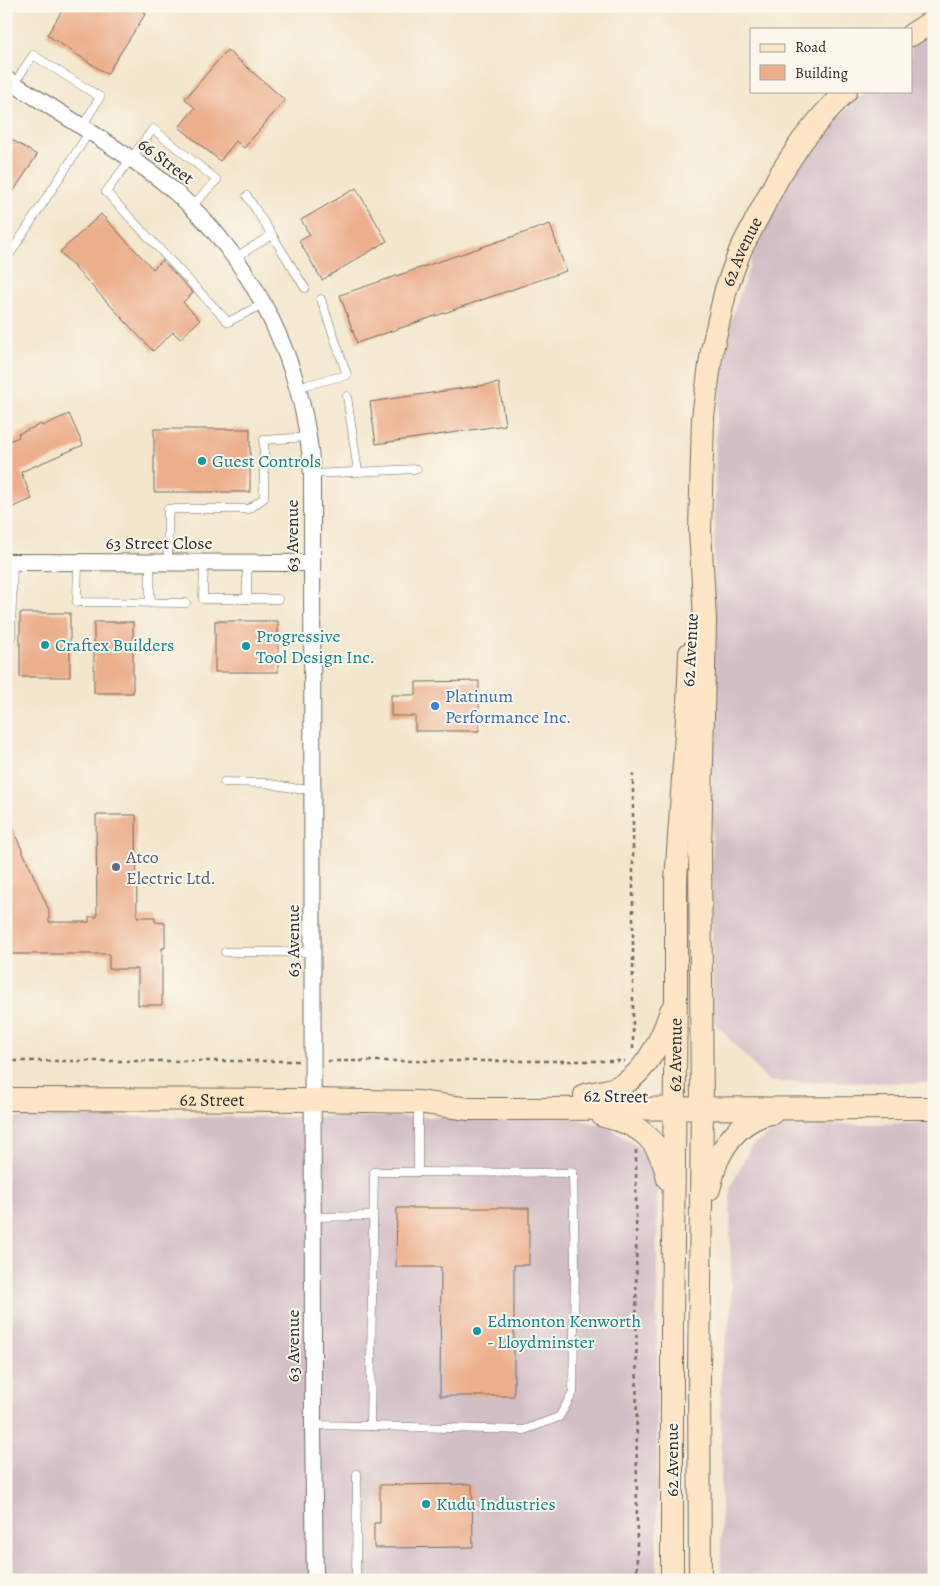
<svg xmlns="http://www.w3.org/2000/svg" width="940" height="1586" font-family="Alegreya,serif">
	<rect width="100%" height="100%" fill="#fbf7ec"/>
	<filter id="ink" filterUnits="userSpaceOnUse"><feTurbulence type="fractalNoise" baseFrequency=".02" numOctaves="2"/><feDisplacementMap in="SourceGraphic" scale="10" xChannelSelector="R" yChannelSelector="G"/><feConvolveMatrix kernelMatrix="1 2 1 2 8 2 1 2 1" color-interpolation-filters="sRGB"/></filter>
	<filter id="wash" filterUnits="userSpaceOnUse"><feTurbulence type="fractalNoise" baseFrequency=".0096" numOctaves="4" result="noise"/><feDisplacementMap in="SourceGraphic" scale="20" xChannelSelector="R" yChannelSelector="G"/><feGaussianBlur stdDeviation="1.12" result="paint"/><feColorMatrix in="noise" values="0 0 0 0 0 0 0 0 0 0 0 0 0 0 0 0 0 1.4 0 .05"/><feComposite in="paint" operator="in"/></filter>
	<g filter="url(#wash)">
		<rect width="100%" height="100%" fill="#f3e6cc"/>
		<g fill="#d2bec5">
			<polygon points="934,30 934,1083 769,1082 712,1020 712,718 716,424 728,329 756,247 794,173 832,123 865,91 911,91 911,46 919,39"/>
			<polygon points="6,1117 570,1117 610,1128 648,1154 657,1176 657,1580 6,1580"/>
			<polygon points="934,1123 934,1580 721,1580 721,1367 731,1311 730,1189 751,1146 783,1125"/>
		</g>
		<g id="blocks">
			<g fill="#ecaf8c">
				<polygon points="65,6 135,6 146,13 107,74 47,35"/>
				<polygon points="227,50 285,100 244,148 236,141 220,161 179,127 195,108 185,99"/>
				<polygon points="6,136 37,155 6,203"/>
				<polygon points="356,188 387,241 322,280 299,241 310,235 301,220"/>
				<polygon points="101,214 153,269 162,260 193,293 183,302 200,320 180,339 173,332 153,351 60,252"/>
				<polygon points="550,224 566,271 357,343 340,295"/>
				<polygon points="499,383 505,425 376,444 370,402"/>
				<polygon points="69,414 83,445 21,472 32,499 6,510 6,442 19,437 18,434 41,424 42,426"/>
				<rect x="154" y="429" width="96" height="63"/>
				<rect x="20" y="613" width="50" height="64"/>
				<rect x="215" y="621" width="63" height="51"/>
				<rect x="94" y="622" width="39" height="71"/>
				<polygon points="479,681 479,731 415,731 415,716 391,716 391,695 416,695 416,682"/>
				<polygon points="6,814 49,910 49,922 89,922 89,917 97,917 96,815 136,815 137,917 155,917 155,922 165,923 165,948 162,948 162,1005 138,1005 138,969 109,969 109,954 6,954"/>
				<polygon points="397,1208 529,1208 529,1265 514,1265 514,1396 440,1396 441,1267 396,1267"/>
				<polygon points="472,1484 473,1547 374,1548 374,1523 380,1523 380,1485"/>
			</g>
		</g>
	</g>
	<g filter="url(#ink)">
		<use href="#blocks" fill-opacity="0" stroke="#716c63" stroke-width="1"/>
		<g fill="none" stroke-linecap="round" stroke-linejoin="round">
			<g stroke="#716c63" stroke-width="9">
				<g id="lane">
					<polyline points="14,84 33,55 100,97 82,127"/>
					<polyline points="247,196 272,235"/>
					<polyline points="191,207 217,180 153,129 106,192 228,322 263,304"/>
					<polyline points="234,258 272,235 305,288"/>
					<polyline points="6,260 90,131"/>
					<polyline points="298,387 347,375 321,299"/>
					<polyline points="347,396 358,472"/>
					<polyline points="312,474 417,469"/>
					<polyline points="78,562 77,602 186,603"/>
					<polyline points="168,562 168,509 249,509 264,498 264,440 309,437"/>
					<polyline points="204,563 203,599 247,599 247,563"/>
					<polyline points="247,599 278,599"/>
					<polyline points="150,603 150,563"/>
					<polyline points="11,637 13,562"/>
					<polyline points="224,782 265,783 298,789 313,789"/>
					<polyline points="225,952 313,952"/>
					<polyline points="313,1217 373,1216"/>
					<polyline points="313,1425 370,1426 374,1172 418,1172 418,1104"/>
					<polyline points="370,1426 524,1430 559,1417 573,1393 575,1266 573,1173 418,1172"/>
					<polyline points="315,1579 356,1578 357,1474"/>
				</g>
			</g>
			<g stroke="#716c63" stroke-width="18">
				<g id="street">
					<path d="M 6,79 C 45,103 84,127 122,153 C 138,163 154,174 168,186 C 252,255 306,366 312,474 L 313,1425 L 315,1580"/>
					<polyline points="6,562 312,563"/>
				</g>
			</g>
			<g stroke="#716c63" stroke-width="24">
				<g id="secondary">
					<polyline points="911,35 934,20"/>
					<path d="M 585,1095 C 597,1092 611,1091 622,1085 C 648,1070 662,1038 671,1011"/>
					<path id="s1" d="M 6,1099 L 313,1100 L 418,1102 L 469,1109 L 934,1108"/>
					<path d="M 603,1116 C 641,1124 660,1140 668,1179"/>
					<path d="M 709,1189 C 712,1179 714,1168 718,1159 C 729,1136 747,1117 772,1113"/>
					<path id="s2" d="M 672,1580 L 672,1327 L 676,993 L 676,881 L 688,704 L 690,653"/>
					<path id="s3" d="M 700,1580 L 699,1373 L 702,1109 L 700,853 L 705,620 L 700,530 L 703,417 L 712,350 L 726,289 L 740,251 L 779,176 L 802,141 L 825,113 L 846,91"/>
				</g>
			</g>
			<g stroke="#716c63" stroke-width="2.5" stroke-dasharray="4 4" stroke-linecap="butt">
				<polyline points="633,773 633,1050"/>
				<polyline points="6,1061 300,1061"/>
				<polyline points="328,1061 625,1061"/>
				<polyline points="636,1150 637,1580"/>
			</g>
			<use href="#lane" stroke="#fff" stroke-width="8"/>
			<use href="#street" stroke="#fff" stroke-width="16"/>
			<use href="#secondary" stroke="#fde5c5" stroke-width="22"/>
		</g>
	</g>
	<g fill="#0f9aa8" stroke="#fbf7ec" stroke-width="2">
		<circle cx="202" cy="461" r="5"/>
		<circle cx="45" cy="645" r="5"/>
		<circle cx="246" cy="646" r="5"/>
		<circle cx="477" cy="1331" r="5"/>
		<circle cx="426" cy="1504" r="5"/>
	</g>
	<circle fill="#3f7fe0" stroke="#fbf7ec" stroke-width="2" cx="435" cy="706" r="5"/>
	<circle fill="#5c6f8a" stroke="#fbf7ec" stroke-width="2" cx="116" cy="867" r="5"/>
	<g text-anchor="middle" dominant-baseline="central" stroke-width="4" stroke-linejoin="round" paint-order="stroke">
		<g font-size="18" fill="#2b2b2b" stroke="#fbf7ec">
			<text transform="translate(166 161) rotate(37)">66 Street</text>
			<text stroke="none"><textPath href="#s3" startOffset="1334">62 Avenue</textPath></text>
			<text transform="translate(292 536) rotate(-90)">63 Avenue</text>
			<text x="159" y="543">63 Street Close</text>
			<text transform="translate(690 650) rotate(-87)">62 Avenue</text>
			<text transform="translate(293 941) rotate(-90)">63 Avenue</text>
			<text stroke="none"><textPath href="#s2" startOffset="525">62 Avenue</textPath></text>
			<text transform="translate(616 1096) rotate(1)">62 Street</text>
			<text stroke="none"><textPath href="#s1" startOffset="206">62 Street</textPath></text>
			<text transform="translate(293 1346) rotate(-90)">63 Avenue</text>
			<text transform="translate(672 1460) rotate(-90)">62 Avenue</text>
		</g>
		<g font-size="18" fill="#0d838f" stroke="#fbf7ec" text-anchor="start">
			<text x="212" y="461">Guest Controls</text>
			<text x="256" y="636">Progressive<tspan x="256" dy="21">Tool Design Inc.</tspan></text>
			<text x="55" y="645">Craftex Builders</text>
			<text x="487" y="1321">Edmonton Kenworth<tspan x="487" dy="21">- Lloydminster</tspan></text>
			<text x="436" y="1504">Kudu Industries</text>
		</g>
		<g font-size="18" fill="#366cbe" stroke="#fbf7ec" text-anchor="start">
			<text x="445" y="696">Platinum<tspan x="445" dy="21">Performance Inc.</tspan></text>
		</g>
		<g font-size="18" fill="#4e5e75" stroke="#fbf7ec" text-anchor="start">
			<text x="126" y="857">Atco<tspan x="126" dy="21">Electric Ltd.</tspan></text>
		</g>
	</g>
	<rect width="940" height="1586" fill="none" stroke="#fbf7ec" stroke-width="25"/>
	<rect x="750" y="28" width="162" height="65" fill="#fbf7ec" stroke="#a8a59f"/>
	<rect x="760" y="44" width="25" height="8" fill="#fde5c5" stroke="#a8a59f"/>
	<text x="795" y="52" font-size="15" fill="#2b2b2b">Road</text>
	<rect x="760" y="65" width="25" height="15" fill="#ecaf8c" stroke="#a8a59f"/>
	<text x="795" y="78" font-size="15" fill="#2b2b2b">Building</text>
</svg>
